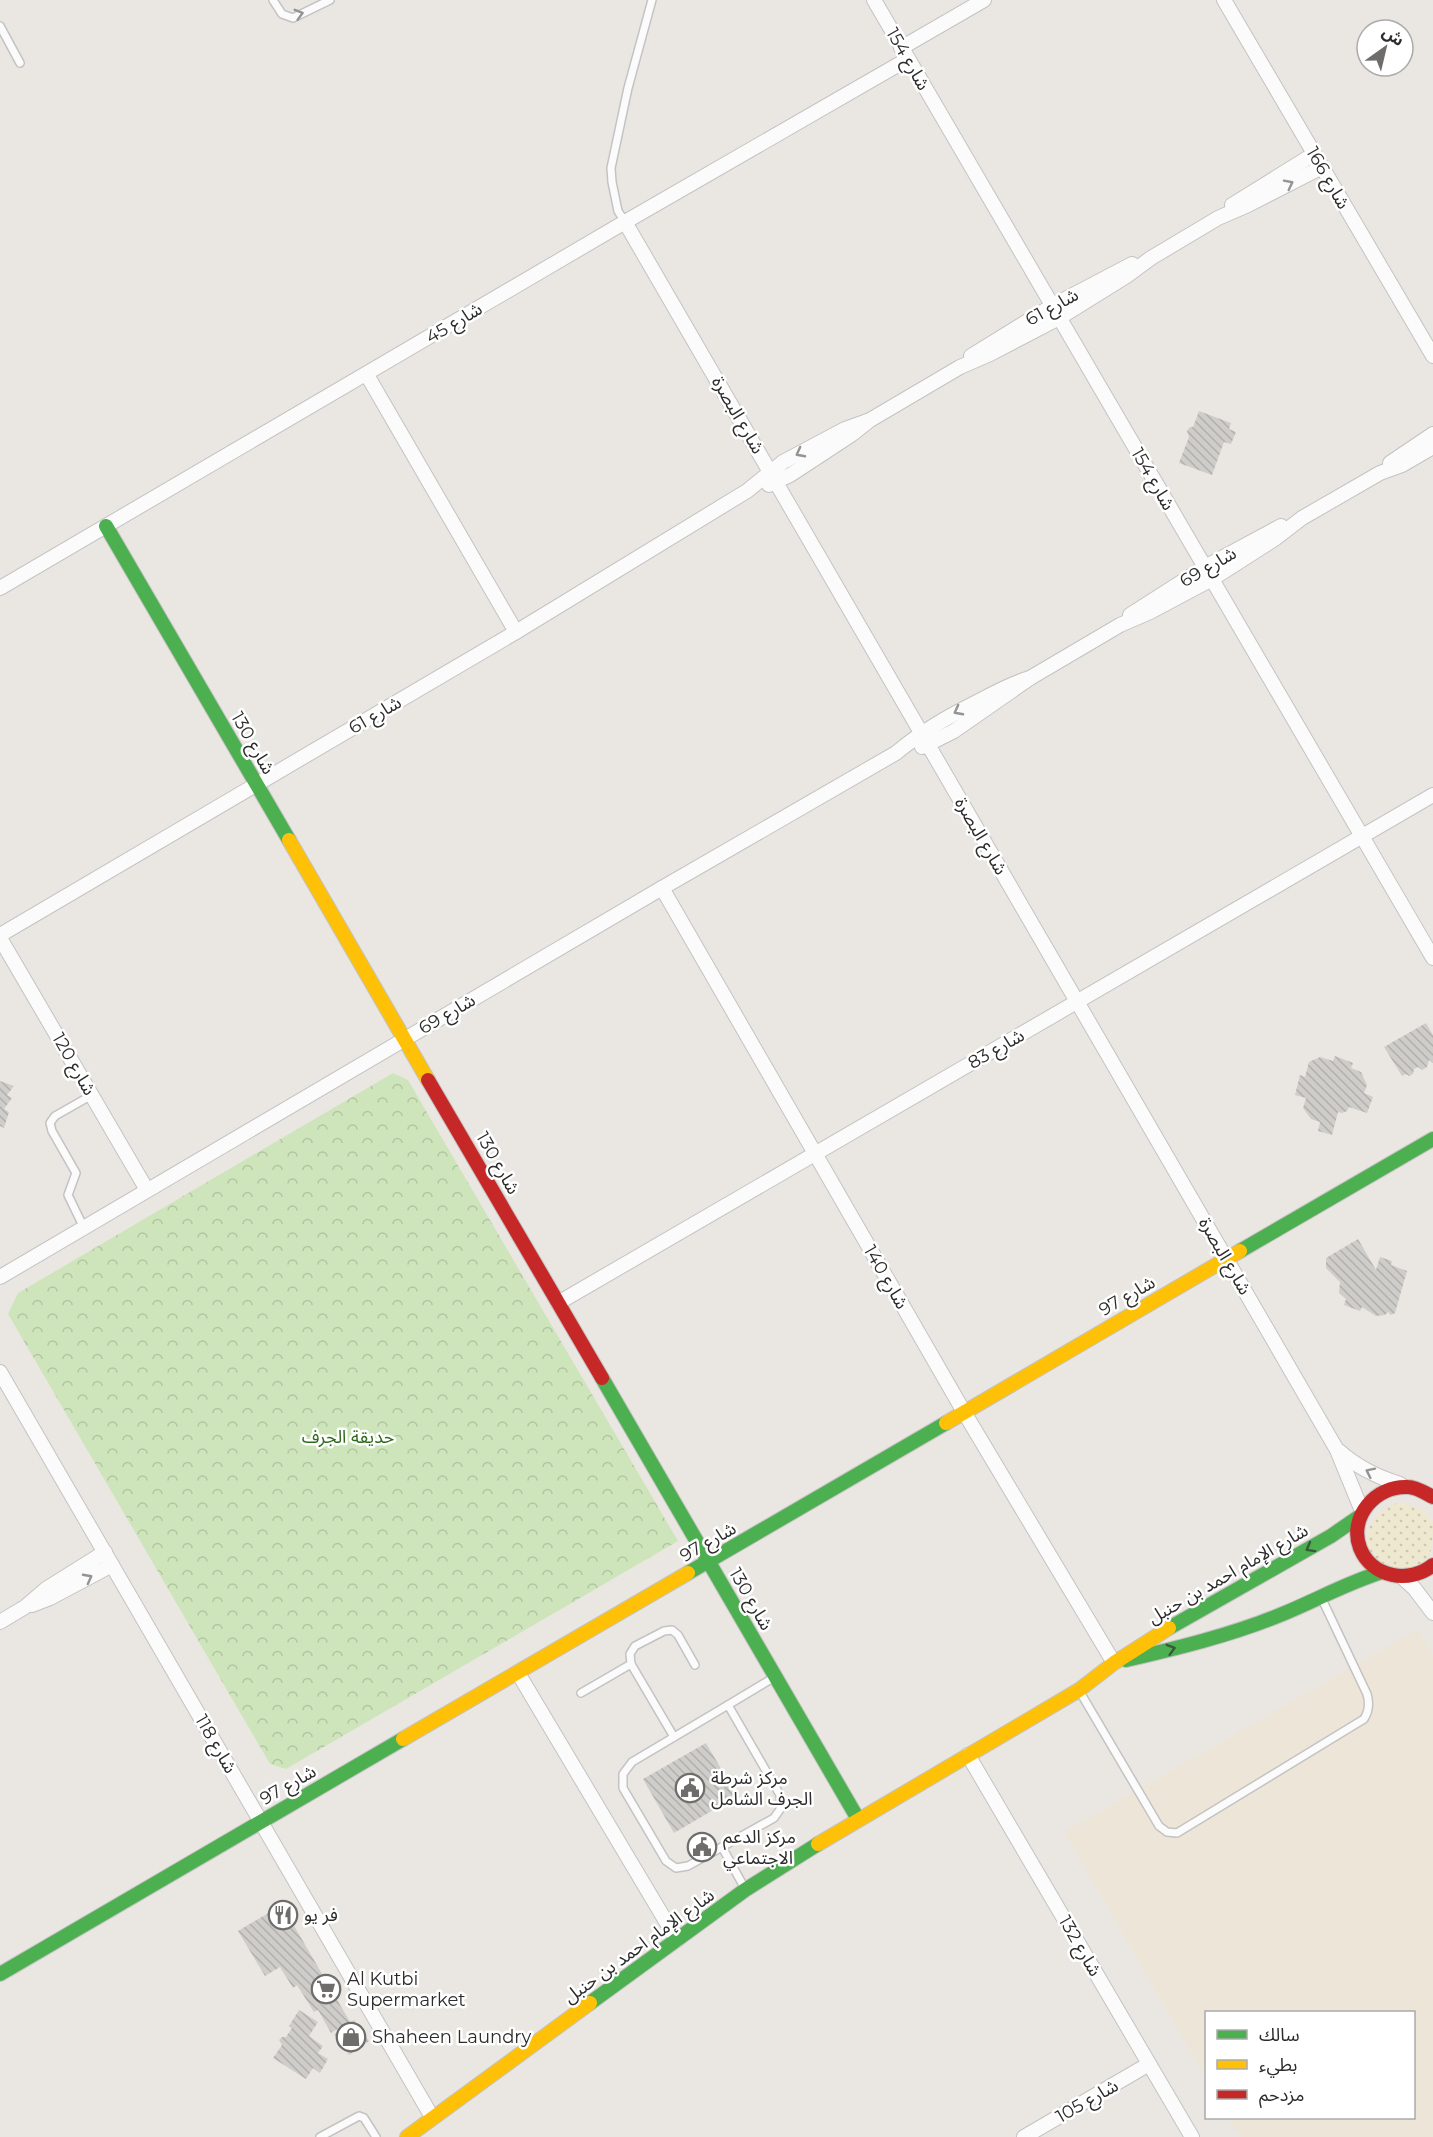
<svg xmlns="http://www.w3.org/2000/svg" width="1433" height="2137" font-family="Montserrat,'Noto Sans Arabic',sans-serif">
	<defs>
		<pattern id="sand-dots" width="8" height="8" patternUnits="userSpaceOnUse" patternTransform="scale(1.5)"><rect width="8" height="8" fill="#eee8d0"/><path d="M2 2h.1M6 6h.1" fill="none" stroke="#ccc7b3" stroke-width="1.8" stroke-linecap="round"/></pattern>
		<pattern id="park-crowns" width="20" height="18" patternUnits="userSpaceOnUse" patternTransform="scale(1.5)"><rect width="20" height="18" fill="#cee5bb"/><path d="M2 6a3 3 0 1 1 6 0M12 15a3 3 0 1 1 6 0" fill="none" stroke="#b1c5a1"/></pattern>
		<pattern id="building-back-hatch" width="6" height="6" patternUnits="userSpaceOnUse" patternTransform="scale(1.5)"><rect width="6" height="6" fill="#cfcdc9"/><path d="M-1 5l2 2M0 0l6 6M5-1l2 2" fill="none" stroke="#b2b0ad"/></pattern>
	</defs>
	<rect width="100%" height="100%" fill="#eae7e2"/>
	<polygon fill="#ede5d7" points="1418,1629 1433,1656 1433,2137 1241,2137 1229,2118 1414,2118 1414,2012 1206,2012 1206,2078 1064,1832"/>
	<path fill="url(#sand-dots)" d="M 1397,1503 C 1412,1504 1426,1508 1433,1523 C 1433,1540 1433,1566 1413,1570 C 1405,1571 1396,1570 1389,1569 C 1383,1564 1375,1559 1371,1552 C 1358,1531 1378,1510 1397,1503 Z"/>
	<polygon fill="url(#park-crowns)" points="393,1073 408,1080 678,1541 286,1769 270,1764 8,1314 18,1293"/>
	<g fill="url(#building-back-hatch)">
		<polygon points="1199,411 1231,423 1229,429 1236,432 1231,444 1224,442 1212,475 1179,463 1189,437 1187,431 1190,427 1193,427"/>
		<polygon points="1426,1023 1433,1035 1433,1063 1429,1060 1427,1067 1422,1070 1418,1067 1414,1069 1413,1074 1409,1076 1406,1074 1402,1076 1384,1047"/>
		<polygon points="1335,1056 1353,1063 1351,1068 1361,1072 1367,1085 1364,1093 1373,1097 1367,1113 1349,1107 1347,1111 1342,1113 1338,1112 1332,1135 1318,1131 1320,1122 1311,1119 1303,1108 1306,1098 1295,1095 1300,1075 1305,1077 1309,1062 1320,1057 1333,1061"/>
		<polygon points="0,1081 14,1086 7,1095 12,1098 4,1109 9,1112 4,1128 0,1126"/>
		<polygon points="1358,1239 1376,1270 1380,1257 1392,1261 1391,1265 1407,1271 1395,1313 1391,1315 1388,1312 1385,1315 1376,1316 1362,1307 1360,1311 1344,1305 1346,1299 1339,1293 1340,1282 1326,1268 1326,1258"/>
		<polygon points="706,1743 737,1796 674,1833 643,1779"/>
		<polygon points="282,1905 350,2022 331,2033 318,2010 314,2012 297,1985 293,1988 280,1967 265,1976 238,1931"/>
		<polygon points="299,2010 318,2022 309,2036 323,2046 318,2053 328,2059 320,2073 313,2068 306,2079 273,2058 282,2045 279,2040 282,2037 286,2037 292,2028 289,2026"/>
		<polygon points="354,2020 369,2041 349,2055 334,2034"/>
	</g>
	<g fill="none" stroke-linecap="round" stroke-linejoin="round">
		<g stroke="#c4c3c3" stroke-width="10">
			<g id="lane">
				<polyline points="273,0 282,14 293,18 330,0"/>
				<polyline points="0,26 20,63"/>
				<polyline points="625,222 618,211 612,182 611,168 628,88 652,0"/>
				<polyline points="84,1228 68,1195 76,1173 52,1131 50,1123 55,1116 92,1095"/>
				<path d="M 1080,1692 L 1159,1826 L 1167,1832 L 1177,1833 L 1364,1719 C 1369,1711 1370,1704 1367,1694 L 1321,1597"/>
				<polyline points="581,1693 631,1664"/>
				<polygon points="728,1705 780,1795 781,1808 774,1818 688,1866 676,1868 666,1861 623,1788 623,1774 632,1762"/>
				<polyline points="728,1705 773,1678"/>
				<polyline points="674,1737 631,1664 630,1654 635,1646 664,1631 672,1630 678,1635 695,1665"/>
				<polyline points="722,1847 744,1887"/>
				<polyline points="320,2137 359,2116 364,2118 376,2137"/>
			</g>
		</g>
		<g stroke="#c4c3c3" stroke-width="16">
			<g id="street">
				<polyline points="874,0 1433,958"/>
				<polyline points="1224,0 1433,356"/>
				<polyline points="901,48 984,0"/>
				<polyline points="1232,205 1314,154"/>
				<polyline points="625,222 1337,1450 1362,1511"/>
				<polyline points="971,356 1052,306 1132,264"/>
				<polyline points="367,375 516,632"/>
				<polyline points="1390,463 1433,434"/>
				<polyline points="769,485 790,475 851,435 870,420 960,367 990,354 1059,318 1125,277 1151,258 1218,218 1248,205 1322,167"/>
				<polyline points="0,588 625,222 908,59"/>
				<polyline points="1130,615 1205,567 1281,526"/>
				<polyline points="922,747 954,731 1030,678 1120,625 1150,612 1212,579 1276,538 1302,518 1380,473 1402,465 1433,447"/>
				<polyline points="662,888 964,1412 1114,1663"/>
				<polyline points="0,935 516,632 747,491 783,462 845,429 870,420"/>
				<polyline points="0,938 147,1190"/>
				<path d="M 0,1277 L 662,888 L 896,753 C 922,731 949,716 979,701 C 996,692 1012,683 1030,678"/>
				<polyline points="558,1303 1433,795"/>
				<polyline points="0,1372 432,2117"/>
				<path d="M 1339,1451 C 1357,1467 1377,1477 1400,1484"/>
				<polyline points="1402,1577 1414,1588 1433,1613"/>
				<polyline points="32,1605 50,1598 112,1565"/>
				<polyline points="0,1622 25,1607 46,1589 105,1552"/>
				<polyline points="518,1673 677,1940"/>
				<polyline points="968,1755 1192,2137"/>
				<polyline points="1024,2137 1149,2064"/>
			</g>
		</g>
		<g stroke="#c4c3c3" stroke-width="16">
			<g id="fast">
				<polyline points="106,526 289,840"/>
				<polyline points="1240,1251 1433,1139"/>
				<polyline points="602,1378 858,1819"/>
				<polyline points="688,1573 946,1423"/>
				<polyline points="1169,1628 1331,1536 1360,1516"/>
				<path d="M 1126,1660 C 1178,1648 1231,1635 1280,1615 C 1315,1601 1346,1583 1382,1572"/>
				<polyline points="0,1974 403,1739"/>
				<polyline points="590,2003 745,1890 818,1844"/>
			</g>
		</g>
		<g stroke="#c4c3c3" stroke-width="16">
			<g id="slow">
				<polyline points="289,840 428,1080"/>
				<polyline points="946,1423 1240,1251"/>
				<polyline points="403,1739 688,1573"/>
				<polyline points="818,1844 1079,1690 1114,1663 1169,1628"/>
				<polyline points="407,2137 590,2003"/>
			</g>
		</g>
		<g stroke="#c4c3c3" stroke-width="16">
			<g id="jam">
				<polyline points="428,1080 602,1378"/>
				<path d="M 1433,1497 C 1425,1493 1416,1487 1408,1487 C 1376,1485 1348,1517 1360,1548 C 1372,1578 1410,1584 1433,1565"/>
			</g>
		</g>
		<use href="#lane" stroke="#fcfbfb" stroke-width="7"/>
		<use href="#street" stroke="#fcfbfb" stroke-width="14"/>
		<use href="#fast" stroke="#4caf50" stroke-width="14"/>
		<use href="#slow" stroke="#ffc107" stroke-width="14"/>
		<use href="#jam" stroke="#c62828" stroke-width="14"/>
	</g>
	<defs><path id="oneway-chevron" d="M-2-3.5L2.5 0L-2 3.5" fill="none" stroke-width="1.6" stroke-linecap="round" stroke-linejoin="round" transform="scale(1.5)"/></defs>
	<g stroke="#949494">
		<use href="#oneway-chevron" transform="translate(299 14) rotate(-16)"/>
		<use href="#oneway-chevron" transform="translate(1289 184) rotate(-27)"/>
		<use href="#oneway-chevron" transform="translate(800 453) rotate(152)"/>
		<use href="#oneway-chevron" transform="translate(958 711) rotate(152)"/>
		<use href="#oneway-chevron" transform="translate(1370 1472) rotate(-154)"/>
		<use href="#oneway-chevron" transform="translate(88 1578) rotate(-28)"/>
	</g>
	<g stroke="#375a39">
		<use href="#oneway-chevron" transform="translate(1310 1548) rotate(151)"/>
		<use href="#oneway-chevron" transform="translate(1171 1649) rotate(-16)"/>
	</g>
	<defs>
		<g id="civic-ring" transform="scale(1.5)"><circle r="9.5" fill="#fff" stroke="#6e6d6c" stroke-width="1.5"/><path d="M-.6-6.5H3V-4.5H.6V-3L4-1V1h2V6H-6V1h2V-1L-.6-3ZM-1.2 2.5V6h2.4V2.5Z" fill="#6e6d6c"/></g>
		<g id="restaurant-ring" transform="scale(1.5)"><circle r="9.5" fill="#fff" stroke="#6e6d6c" stroke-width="1.5"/><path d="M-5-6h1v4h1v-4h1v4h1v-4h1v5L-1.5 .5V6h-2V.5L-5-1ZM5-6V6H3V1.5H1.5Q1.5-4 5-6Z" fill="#6e6d6c"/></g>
		<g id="supermarket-ring" transform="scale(1.5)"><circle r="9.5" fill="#fff" stroke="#6e6d6c" stroke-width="1.5"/><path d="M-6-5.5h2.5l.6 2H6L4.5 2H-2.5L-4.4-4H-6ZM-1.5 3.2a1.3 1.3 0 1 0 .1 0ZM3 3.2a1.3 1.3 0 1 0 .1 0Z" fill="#6e6d6c"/></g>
		<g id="shop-ring" transform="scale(1.5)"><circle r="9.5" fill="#fff" stroke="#6e6d6c" stroke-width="1.5"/><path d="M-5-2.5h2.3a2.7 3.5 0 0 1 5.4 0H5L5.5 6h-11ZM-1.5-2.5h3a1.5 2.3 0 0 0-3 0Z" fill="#6e6d6c"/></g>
	</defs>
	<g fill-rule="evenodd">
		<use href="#civic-ring" x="690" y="1788"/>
		<use href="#civic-ring" x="702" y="1847"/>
		<use href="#restaurant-ring" x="283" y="1915"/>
		<use href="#supermarket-ring" x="326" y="1989"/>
		<use href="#shop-ring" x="351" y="2037"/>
	</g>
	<g text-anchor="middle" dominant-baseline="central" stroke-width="5" stroke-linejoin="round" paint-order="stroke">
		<g font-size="18" fill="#2c2c2c" stroke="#fff">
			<text transform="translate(908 59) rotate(60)">شارع 154</text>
			<text transform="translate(1328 178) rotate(60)">شارع 166</text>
			<text transform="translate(1052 307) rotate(-29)">شارع 61</text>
			<text transform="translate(454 323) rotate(-31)">شارع 45</text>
			<text transform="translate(738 415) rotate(60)">شارع البصرة</text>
			<text transform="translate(1153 479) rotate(60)">شارع 154</text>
			<text transform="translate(1208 567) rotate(-30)">شارع 69</text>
			<text transform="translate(375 715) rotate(-30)">شارع 61</text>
			<text transform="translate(253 743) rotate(60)">شارع 130</text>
			<text transform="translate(981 836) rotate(60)">شارع البصرة</text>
			<text transform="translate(447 1014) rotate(-30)">شارع 69</text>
			<text transform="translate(996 1049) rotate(-30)">شارع 83</text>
			<text transform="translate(74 1064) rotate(60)">شارع 120</text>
			<text transform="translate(498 1163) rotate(60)">شارع 130</text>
			<text transform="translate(1225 1256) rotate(60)">شارع البصرة</text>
			<text transform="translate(886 1277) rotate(60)">شارع 140</text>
			<text transform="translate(1127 1296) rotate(-30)">شارع 97</text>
			<text transform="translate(708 1542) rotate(-30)">شارع 97</text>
			<text transform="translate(1228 1574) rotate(-30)">شارع الإمام احمد بن حنبل</text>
			<text transform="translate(751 1599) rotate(60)">شارع 130</text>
			<text transform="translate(216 1744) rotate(60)">شارع 118</text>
			<text transform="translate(288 1785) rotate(-30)">شارع 97</text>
			<text transform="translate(639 1946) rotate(-36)">شارع الإمام احمد بن حنبل</text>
			<text transform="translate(1080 1946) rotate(60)">شارع 132</text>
			<text transform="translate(1087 2101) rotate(-30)">شارع 105</text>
		</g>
		<g font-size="18" fill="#2e6b1a" stroke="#fff">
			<text x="348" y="1437">حديقة الجرف</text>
		</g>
		<g font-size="18" fill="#2c2c2c" stroke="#fff" text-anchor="start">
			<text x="711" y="1778">مركز شرطة<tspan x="711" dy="21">الجرف الشامل</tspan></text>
			<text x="723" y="1837">مركز الدعم<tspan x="723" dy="21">الاجتماعي</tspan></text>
			<text x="304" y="1915">فر يو</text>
			<text x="347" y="1979">Al Kutbi<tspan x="347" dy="21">Supermarket</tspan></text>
			<text x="372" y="2037">Shaheen Laundry</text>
		</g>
	</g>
	<rect x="1205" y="2011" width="210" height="108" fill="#ffffff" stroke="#ababab" stroke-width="1.5"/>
	<rect x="1217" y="2030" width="30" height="9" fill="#4caf50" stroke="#ababab" stroke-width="1.5"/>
	<text x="1259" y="2041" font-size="18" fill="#2c2c2c">سالك</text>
	<rect x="1217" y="2060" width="30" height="9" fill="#ffc107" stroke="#ababab" stroke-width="1.5"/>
	<text x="1259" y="2071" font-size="18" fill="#2c2c2c">بطيء</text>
	<rect x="1217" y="2090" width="30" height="9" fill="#c62828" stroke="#ababab" stroke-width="1.5"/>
	<text x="1259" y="2101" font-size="18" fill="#2c2c2c">مزدحم</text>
	<g transform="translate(1385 48) rotate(34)"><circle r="28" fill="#ffffff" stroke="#ababab" stroke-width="1.5"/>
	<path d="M0-4.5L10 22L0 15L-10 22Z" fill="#6e6d6c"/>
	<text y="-9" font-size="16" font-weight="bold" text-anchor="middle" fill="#2c2c2c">ش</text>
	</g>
</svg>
